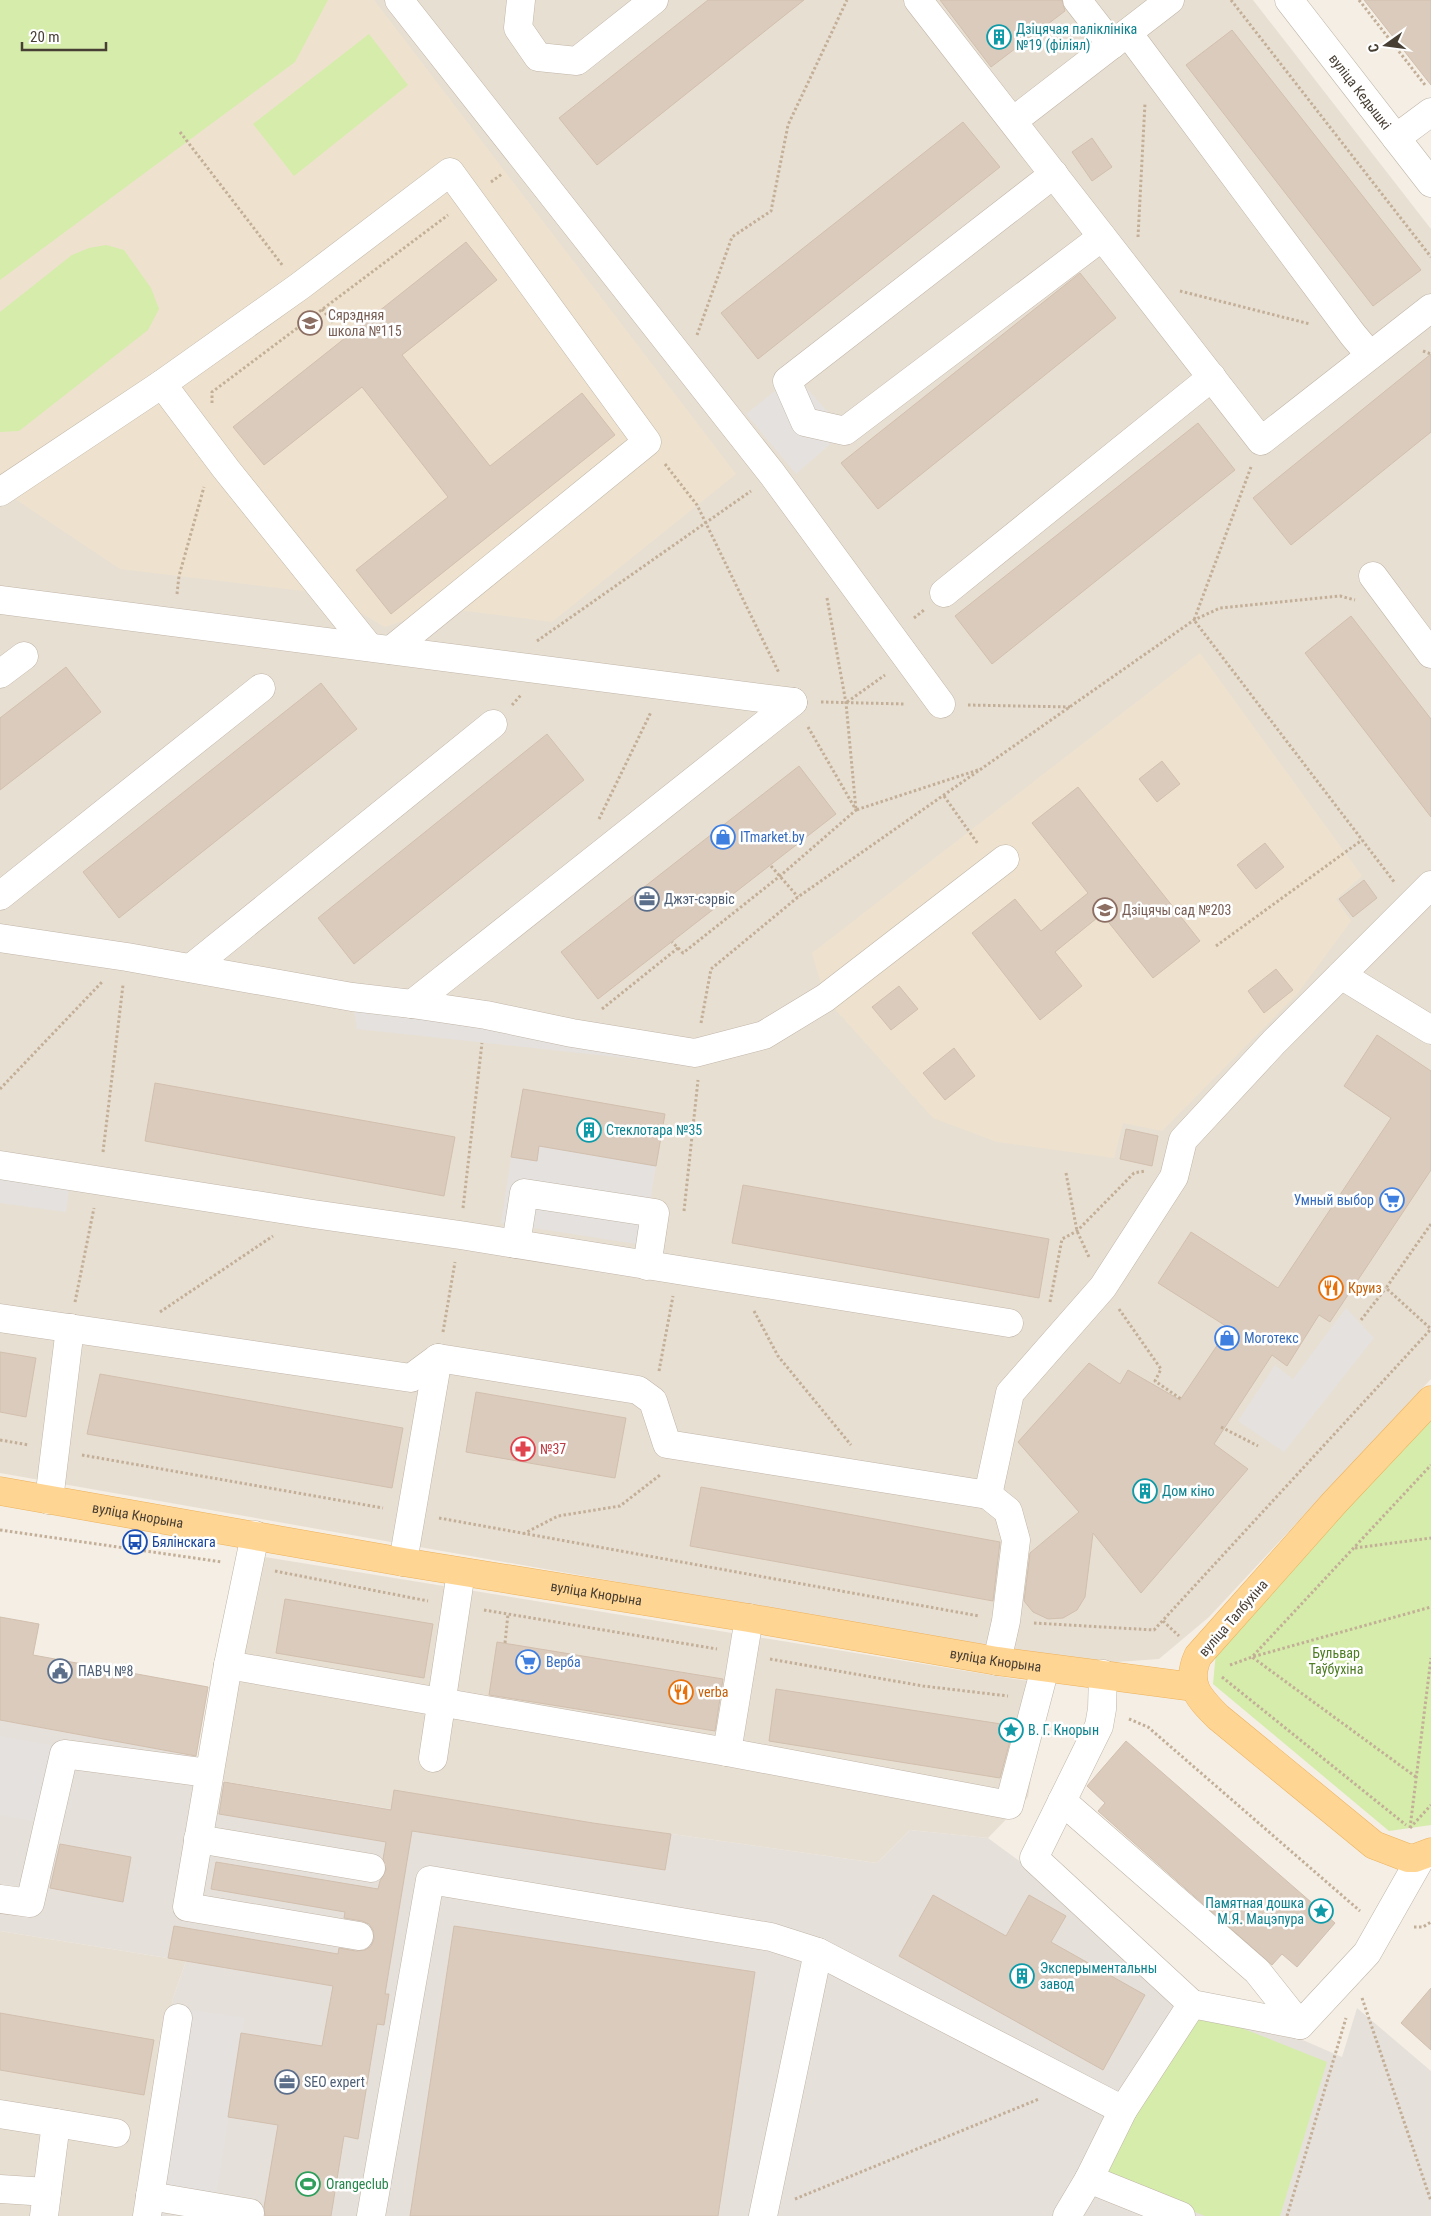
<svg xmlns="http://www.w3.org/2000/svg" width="1431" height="2216" font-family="'Roboto Condensed',sans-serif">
	<rect width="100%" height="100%" fill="#f4eee5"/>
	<g fill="#e8dfd3">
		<polygon points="0,0 1253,0 1431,229 1431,1379 1209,1617 1159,1659 1102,1663 976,1645 0,1473"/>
		<polygon points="253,1555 1046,1684 1028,1797 988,1838 910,1830 877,1863 566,1819 395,1790 391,1809 216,1780"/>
		<polygon points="0,1931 186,1961 173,1998 136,2216 0,2216"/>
	</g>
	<polygon fill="#e6e0da" points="0,1720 196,1756 194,1777 391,1809 394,1790 566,1819 877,1863 910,1830 988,1838 1206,1998 1342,2057 1357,2008 1431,2071 1431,2216 136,2216 173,1998 186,1961 0,1931"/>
	<g fill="#eee2ce">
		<polygon points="0,0 374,0 736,474 552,622 443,608 385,627 328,594 120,569 0,489"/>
		<polygon points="1200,653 1362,876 1336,899 1351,921 1298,993 1162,1131 1123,1123 1114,1158 997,1142 933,1118 825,998 812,953"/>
	</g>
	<g fill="#d5ecab">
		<polygon points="0,0 328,0 295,62 0,280"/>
		<polygon points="369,34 408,85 294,176 253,124"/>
		<polygon points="106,245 124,250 151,288 159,309 148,330 19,431 0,432 0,312 72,255 89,248"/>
		<polygon points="1431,1416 1431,1825 1389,1831 1213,1684 1216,1652"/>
		<polygon points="1209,2015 1327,2062 1280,2216 1205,2216 1098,2174 1170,2029"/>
	</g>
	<g fill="#e4e1de">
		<polygon points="795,375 845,431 796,474 746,414"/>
		<polygon points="352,997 695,1053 700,1066 357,1029"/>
		<polygon points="539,1146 656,1166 643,1245 501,1223 511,1157 536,1161"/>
		<polygon points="0,1173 70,1183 66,1212 0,1203"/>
		<polygon points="1346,1308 1374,1338 1284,1452 1238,1421 1275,1365 1293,1379"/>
		<polygon points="0,1736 65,1748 51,1824 0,1815"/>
		<polygon points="184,2009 244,2018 214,2206 150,2196"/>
	</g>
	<g fill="#dacbbd" stroke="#d2bfad">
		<polygon points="708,0 804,0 597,165 559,118"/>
		<polygon points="940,0 1062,0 1065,11 991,67"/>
		<polygon points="1364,0 1431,0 1431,85"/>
		<polygon points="1232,30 1421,270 1373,306 1186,65"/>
		<polygon points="963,122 1000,167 758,359 721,313"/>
		<polygon points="1092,138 1112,167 1092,181 1072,152"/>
		<polygon points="466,242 497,280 402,355 490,466 582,393 615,435 391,614 356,570 448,497 362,387 264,465 233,427"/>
		<polygon points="1080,273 1116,318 878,509 841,463"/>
		<polygon points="1431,354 1431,432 1291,545 1253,498"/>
		<polygon points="1198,423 1235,470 992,664 955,616"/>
		<polygon points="1351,616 1431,719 1431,817 1305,653"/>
		<polygon points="66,667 101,712 0,790 0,718"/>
		<polygon points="321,683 357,729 119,918 83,872"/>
		<polygon points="547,734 584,780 354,964 318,918"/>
		<polygon points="1162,761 1180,784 1157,802 1139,779"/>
		<polygon points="799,766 836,814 598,999 561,952"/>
		<polygon points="1078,787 1200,941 1153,978 1102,914 1055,952 1082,986 1040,1020 972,933 1015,899 1041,931 1088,893 1032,823"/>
		<polygon points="1265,843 1284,867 1256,889 1237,865"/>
		<polygon points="1364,880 1377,898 1353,917 1339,899"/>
		<polygon points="1276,969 1293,990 1264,1013 1248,991"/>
		<polygon points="899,986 918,1009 891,1030 872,1007"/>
		<polygon points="1377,1035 1431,1071 1431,1170 1330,1322 1319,1315 1287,1366 1272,1355 1214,1444 1248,1469 1141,1593 1093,1533 1085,1597 1077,1610 1063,1618 1048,1619 1033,1612 1024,1601 1030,1553 1079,1512 1018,1442 1089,1363 1120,1384 1128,1370 1180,1400 1229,1328 1158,1283 1191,1232 1278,1288 1391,1118 1344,1086"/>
		<polygon points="954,1048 975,1076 945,1100 923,1073"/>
		<polygon points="155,1083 455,1137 444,1196 145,1141"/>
		<polygon points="523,1089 665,1114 656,1166 539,1146 537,1161 511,1157"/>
		<polygon points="1126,1129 1158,1136 1152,1166 1120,1159"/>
		<polygon points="743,1185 1049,1239 1039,1298 732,1243"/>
		<polygon points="0,1352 36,1358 26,1417 0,1412"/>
		<polygon points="100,1374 403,1428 392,1488 87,1434"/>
		<polygon points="476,1392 626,1418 615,1478 466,1452"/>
		<polygon points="701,1487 1000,1542 993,1601 690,1546"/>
		<polygon points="285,1599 433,1624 424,1678 276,1653"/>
		<polygon points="0,1617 39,1624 33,1655 208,1687 196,1756 0,1720"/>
		<polygon points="497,1642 723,1679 715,1731 489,1695"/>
		<polygon points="776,1689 1014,1726 1000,1778 769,1741"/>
		<polygon points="1126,1741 1335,1923 1297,1967 1282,1954 1272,1965 1098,1811 1105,1803 1087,1786"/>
		<polygon points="224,1782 391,1810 394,1790 593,1823 671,1834 665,1870 412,1831 385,1994 389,1994 384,2025 377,2024 358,2139 344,2136 331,2216 265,2216 264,2207 278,2125 228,2117 241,2033 322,2046 333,1986 168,1958 174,1926 338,1954 339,1948 356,1951 365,1950 371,1946 374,1939 373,1930 369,1924 362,1921 344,1918 345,1912 211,1889 216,1862 378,1889 380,1881 386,1870 383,1859 386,1842 219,1814"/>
		<polygon points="60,1844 131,1857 123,1902 50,1888"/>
		<polygon points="933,1895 1006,1936 1029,1895 1066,1916 1051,1942 1145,1995 1103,2070 899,1956"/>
		<polygon points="454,1926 755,1972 718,2216 410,2216"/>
		<polygon points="1431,1988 1431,2050 1401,2023"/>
		<polygon points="0,2013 154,2040 144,2095 0,2070"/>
	</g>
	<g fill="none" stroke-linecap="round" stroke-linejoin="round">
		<g stroke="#c0b5a7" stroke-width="29">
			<g id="minor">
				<polyline points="399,0 773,475 941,704"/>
				<polyline points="521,0 518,28 538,57 577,61 654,0"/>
				<polyline points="918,0 1261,441 1431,308"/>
				<polyline points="1077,0 1112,45"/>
				<path id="s1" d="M 1289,0 L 1431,183"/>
				<polyline points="1128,33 1353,335 1370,355"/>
				<polyline points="1013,121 1170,0"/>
				<polyline points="1396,138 1431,112"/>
				<polyline points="1054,174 787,381 805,422 845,431 1102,237"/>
				<polyline points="162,384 226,469 369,647"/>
				<polyline points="0,492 162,384 300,286 450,172 647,442 391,650"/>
				<polyline points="1373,576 1431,654"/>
				<polyline points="944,593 1212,377"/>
				<polyline points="0,600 793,702"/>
				<polyline points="0,674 24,656"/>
				<polyline points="0,896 261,688"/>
				<polyline points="0,938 127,957 352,997 412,1004 486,1015 572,1033 695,1053 764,1035 825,998 1005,859"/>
				<polyline points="191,968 493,724"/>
				<polyline points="1341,975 1431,1030"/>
				<polyline points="412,1004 793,702"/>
				<polyline points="0,1165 313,1214 460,1235 1009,1323"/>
				<polyline points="516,1244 524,1193 655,1213 647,1266"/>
				<polyline points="0,1318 411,1378 438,1358 638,1390 653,1401 667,1444 988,1495 1008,1511 1016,1540 1006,1621 997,1661"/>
				<polyline points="988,1495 1010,1393 1103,1287 1174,1177 1183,1140 1274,1042 1431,885"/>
				<polyline points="49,1500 70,1328"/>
				<polyline points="255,1535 228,1665 727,1752 1009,1805 1045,1668"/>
				<polyline points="403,1562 438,1358"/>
				<polyline points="228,1665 187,1907 359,1936"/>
				<polyline points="1103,1674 1102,1709 1099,1726 1034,1858 1192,2004"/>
				<polyline points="727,1752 749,1618"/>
				<polyline points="433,1758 461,1572"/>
				<polyline points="1062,1801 1257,1971 1300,2025"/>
				<polyline points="198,1839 371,1868"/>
				<polyline points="0,1899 30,1903 64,1754 208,1773"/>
				<polyline points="818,1952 1123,2110"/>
				<polyline points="0,2114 56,2123 44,2216"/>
				<polyline points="56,2123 116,2133"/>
				<polyline points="1089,2179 1123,2110 1192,2004 1300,2025 1367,1953 1422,1856"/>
				<polyline points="0,2189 47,2192"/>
				<polyline points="150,2196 250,2213"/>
				<polyline points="147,2216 178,2018"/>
				<polyline points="371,2216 430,1880 771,1937 818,1952 763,2216"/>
				<polyline points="1067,2216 1089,2179 1181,2216"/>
			</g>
		</g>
		<g stroke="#edb25b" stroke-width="29">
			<g id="major">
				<path d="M 1431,1400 L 1335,1502 L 1198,1656 C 1185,1684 1199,1698 1218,1717 L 1374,1845 L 1408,1858 L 1415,1858 L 1431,1852"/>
				<path id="s2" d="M 0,1491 L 403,1562 L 749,1618 L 997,1661 L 1194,1687"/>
			</g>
		</g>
		<g stroke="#c3af97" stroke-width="3" stroke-dasharray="2.5 2.5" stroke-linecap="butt">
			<polyline points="1231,0 1431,257"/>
			<polyline points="1359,0 1425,85"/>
			<polyline points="180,132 283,266"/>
			<polyline points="491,182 502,174"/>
			<polyline points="1138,237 1145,103"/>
			<polyline points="1180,291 1310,324"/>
			<polyline points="322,309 334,324"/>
			<polyline points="697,335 732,237 771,211 788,125 847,0"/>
			<polyline points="1423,351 1431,354"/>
			<polyline points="212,403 212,392 448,215"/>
			<polyline points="665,464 697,505 779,673"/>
			<polyline points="1251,467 1194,620 1395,883"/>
			<polyline points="177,594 179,576 204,487"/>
			<polyline points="827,598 846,703 856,810 978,770"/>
			<polyline points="914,618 924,610"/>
			<polyline points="537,641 751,491"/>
			<polyline points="821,702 905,704"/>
			<polyline points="847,702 885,675"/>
			<polyline points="512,705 521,695"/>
			<polyline points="968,705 1070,707"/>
			<polyline points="944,796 978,844"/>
			<polyline points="599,819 651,712"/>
			<polyline points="771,866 798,897"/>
			<polyline points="1216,946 1362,840"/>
			<polyline points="678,948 683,953 780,876 856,810 808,727"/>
			<polyline points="602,1009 678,948 672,942"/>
			<polyline points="701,1023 711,969 798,897 1194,620 1220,608 1340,596 1355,600"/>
			<polyline points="0,1089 102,982"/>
			<polyline points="103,1152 123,985"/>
			<polyline points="1066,1173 1077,1231 1089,1257"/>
			<polyline points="463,1208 482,1043"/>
			<polyline points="684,1211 698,1080"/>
			<polyline points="1431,1224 1386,1288 1431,1329"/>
			<polyline points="75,1302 94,1208"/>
			<polyline points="1050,1302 1062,1239 1077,1231 1134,1173 1145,1171"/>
			<polyline points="1119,1309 1161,1369 1155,1381 1181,1399"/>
			<polyline points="754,1311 778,1356 851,1445"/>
			<polyline points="160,1312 273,1236"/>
			<polyline points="1361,1320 1386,1288"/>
			<polyline points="443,1332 455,1262"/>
			<polyline points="659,1371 673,1296"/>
			<polyline points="1221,1427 1258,1446"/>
			<polyline points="0,1440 29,1445"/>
			<polyline points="82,1455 383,1508"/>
			<polyline points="439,1518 979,1616"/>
			<polyline points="0,1530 222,1562"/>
			<polyline points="523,1534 558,1516 620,1506 660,1475"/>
			<polyline points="1355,1548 1431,1538"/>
			<polyline points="275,1571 428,1601"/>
			<polyline points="484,1610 717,1649"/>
			<polyline points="1163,1621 1179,1636"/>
			<polyline points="1034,1623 1154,1630 1431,1329"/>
			<polyline points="505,1643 508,1614"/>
			<polyline points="770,1659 923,1686 1008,1696"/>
			<polyline points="1230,1665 1252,1657 1431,1607"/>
			<polyline points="1222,1677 1406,1825"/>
			<polyline points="1129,1719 1148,1727 1360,1911"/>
			<polyline points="1416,1777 1252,1657 1431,1465"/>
			<polyline points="1410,1828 1431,1658"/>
			<polyline points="1410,1828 1431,1805"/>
			<polyline points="1414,1927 1423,1927 1431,1922"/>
			<polyline points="1362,1998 1431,2201"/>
			<polyline points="795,2199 1039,2099"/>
			<polyline points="1287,2216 1346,2018"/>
		</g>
		<use href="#minor" stroke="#fff" stroke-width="28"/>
		<use href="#major" stroke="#ffd593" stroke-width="28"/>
	</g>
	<defs>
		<g id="building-ring" transform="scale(1.25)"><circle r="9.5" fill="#fff" stroke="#0f9aa8" stroke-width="1.5"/><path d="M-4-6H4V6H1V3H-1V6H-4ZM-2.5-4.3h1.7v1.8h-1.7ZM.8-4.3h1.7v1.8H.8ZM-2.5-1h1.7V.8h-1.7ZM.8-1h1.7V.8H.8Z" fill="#0f9aa8"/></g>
		<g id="school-ring" transform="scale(1.25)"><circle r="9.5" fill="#fff" stroke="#8d6e63" stroke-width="1.5"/><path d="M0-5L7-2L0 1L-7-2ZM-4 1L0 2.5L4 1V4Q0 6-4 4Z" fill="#8d6e63"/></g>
		<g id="shop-ring" transform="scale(1.25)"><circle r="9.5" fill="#fff" stroke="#3f7fe0" stroke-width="1.5"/><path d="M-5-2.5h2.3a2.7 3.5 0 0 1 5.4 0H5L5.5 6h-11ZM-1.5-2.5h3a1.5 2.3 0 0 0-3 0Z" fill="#3f7fe0"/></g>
		<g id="office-ring" transform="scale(1.25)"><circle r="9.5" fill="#fff" stroke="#5c6f8a" stroke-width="1.5"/><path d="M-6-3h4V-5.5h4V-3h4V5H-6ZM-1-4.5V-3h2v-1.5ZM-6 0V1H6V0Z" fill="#5c6f8a"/></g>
		<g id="supermarket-ring" transform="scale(1.25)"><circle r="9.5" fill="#fff" stroke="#3f7fe0" stroke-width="1.5"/><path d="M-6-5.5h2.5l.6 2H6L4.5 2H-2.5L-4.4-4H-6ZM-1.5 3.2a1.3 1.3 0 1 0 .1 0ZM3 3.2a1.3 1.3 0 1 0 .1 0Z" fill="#3f7fe0"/></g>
		<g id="restaurant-ring" transform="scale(1.25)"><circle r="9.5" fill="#fff" stroke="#e8710a" stroke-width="1.5"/><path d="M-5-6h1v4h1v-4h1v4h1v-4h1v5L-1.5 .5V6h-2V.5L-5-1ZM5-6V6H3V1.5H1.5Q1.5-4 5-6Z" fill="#e8710a"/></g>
		<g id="pharmacy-ring" transform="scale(1.25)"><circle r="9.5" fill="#fff" stroke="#e0444e" stroke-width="1.5"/><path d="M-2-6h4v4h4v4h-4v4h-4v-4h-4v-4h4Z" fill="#e0444e"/></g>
		<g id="bus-ring" transform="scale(1.25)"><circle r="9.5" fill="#fff" stroke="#1a4fb4" stroke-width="1.5"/><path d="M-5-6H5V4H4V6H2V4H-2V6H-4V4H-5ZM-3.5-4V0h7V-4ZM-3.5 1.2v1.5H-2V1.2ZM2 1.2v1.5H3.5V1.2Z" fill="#1a4fb4"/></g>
		<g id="civic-ring" transform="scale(1.25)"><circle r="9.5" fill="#fff" stroke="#5c6f8a" stroke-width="1.5"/><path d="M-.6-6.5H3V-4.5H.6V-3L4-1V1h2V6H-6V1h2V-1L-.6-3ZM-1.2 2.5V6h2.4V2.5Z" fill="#5c6f8a"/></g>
		<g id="sight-ring" transform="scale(1.25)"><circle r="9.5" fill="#fff" stroke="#0f9aa8" stroke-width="1.5"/><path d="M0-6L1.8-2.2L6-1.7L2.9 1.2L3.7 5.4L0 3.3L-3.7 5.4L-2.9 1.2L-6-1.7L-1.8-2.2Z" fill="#0f9aa8"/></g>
		<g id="stadium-ring" transform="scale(1.25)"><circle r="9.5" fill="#fff" stroke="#2e9e5b" stroke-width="1.5"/><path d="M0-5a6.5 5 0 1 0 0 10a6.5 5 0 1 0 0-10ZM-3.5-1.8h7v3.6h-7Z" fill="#2e9e5b"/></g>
	</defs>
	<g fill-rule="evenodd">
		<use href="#building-ring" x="999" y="37"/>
		<use href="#school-ring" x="310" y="323"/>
		<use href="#shop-ring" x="723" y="837"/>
		<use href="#office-ring" x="647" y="899"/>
		<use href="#school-ring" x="1105" y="910"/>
		<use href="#building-ring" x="589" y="1130"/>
		<use href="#supermarket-ring" x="1392" y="1200"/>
		<use href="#restaurant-ring" x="1331" y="1288"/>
		<use href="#shop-ring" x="1227" y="1338"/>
		<use href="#pharmacy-ring" x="523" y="1449"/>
		<use href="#building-ring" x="1145" y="1491"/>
		<use href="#bus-ring" x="135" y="1542"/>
		<use href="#supermarket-ring" x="528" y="1662"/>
		<use href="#civic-ring" x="60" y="1671"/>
		<use href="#restaurant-ring" x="681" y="1692"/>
		<use href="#sight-ring" x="1011" y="1730"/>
		<use href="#sight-ring" x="1321" y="1911"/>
		<use href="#building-ring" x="1022" y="1976"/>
		<use href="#office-ring" x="287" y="2082"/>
		<use href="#stadium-ring" x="308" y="2184"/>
	</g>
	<g text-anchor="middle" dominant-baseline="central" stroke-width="5" stroke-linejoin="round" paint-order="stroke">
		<g font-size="14" fill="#0d838f" stroke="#fff" text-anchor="start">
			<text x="1016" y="29">Дзіцячая паліклініка<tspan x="1016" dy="16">№19 (філіял)</tspan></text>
			<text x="606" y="1130">Стеклотара №35</text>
			<text x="1162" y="1491">Дом кіно</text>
			<text x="1028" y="1730">В. Г. Кнорын</text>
			<text x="1304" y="1903" text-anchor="end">Памятная дошка<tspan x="1304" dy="16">М.Я. Мацэпура</tspan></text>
			<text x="1040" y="1968">Эксперыментальны<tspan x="1040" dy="16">завод</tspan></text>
		</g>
		<g font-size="14" fill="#473e34" stroke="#fff">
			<text stroke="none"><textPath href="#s1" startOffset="116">вуліца Кедышкі</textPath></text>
			<text stroke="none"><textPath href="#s2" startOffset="140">вуліца Кнорына</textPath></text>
			<text stroke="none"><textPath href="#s2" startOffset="605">вуліца Кнорына</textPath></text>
			<text transform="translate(1233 1618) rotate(-49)">вуліца Талбухіна</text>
			<text stroke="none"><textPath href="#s2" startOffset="1010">вуліца Кнорына</textPath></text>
		</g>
		<g font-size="14" fill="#785e54" stroke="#fff" text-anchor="start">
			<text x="328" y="315">Сярэдняя<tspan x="328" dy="16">школа №115</tspan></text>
			<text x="1122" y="910">Дзіцячы сад №203</text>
		</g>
		<g font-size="14" fill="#366cbe" stroke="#fff" text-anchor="start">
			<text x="740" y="837">ITmarket.by</text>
			<text x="1374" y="1200" text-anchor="end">Умный выбор</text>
			<text x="1244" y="1338">Моготекс</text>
			<text x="546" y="1662">Верба</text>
		</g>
		<g font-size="14" fill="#4e5e75" stroke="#fff" text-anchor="start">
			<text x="664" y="899">Джэт-сэрвіс</text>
			<text x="78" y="1671">ПАВЧ №8</text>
			<text x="304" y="2082">SEO expert</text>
		</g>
		<g font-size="14" fill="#c56008" stroke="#fff" text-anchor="start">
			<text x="1348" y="1288">Круиз</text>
			<text x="698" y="1692">verba</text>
		</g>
		<g font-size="14" fill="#be3a42" stroke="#fff" text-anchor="start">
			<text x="540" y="1449">№37</text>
		</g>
		<g font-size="14" fill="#164399" stroke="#fff" text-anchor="start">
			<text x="152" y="1542">Бялінскага</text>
		</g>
		<g font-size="14" fill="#4e7d23" stroke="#fff">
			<text x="1336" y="1653">Бульвар<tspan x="1336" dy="16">Таўбухіна</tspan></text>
		</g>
		<g font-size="14" fill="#27864d" stroke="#fff" text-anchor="start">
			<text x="326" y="2184">Orangeclub</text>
		</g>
	</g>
	<g transform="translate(1386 45) rotate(256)" stroke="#ffffff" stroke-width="4" paint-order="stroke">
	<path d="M0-4L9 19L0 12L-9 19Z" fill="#473e34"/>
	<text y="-8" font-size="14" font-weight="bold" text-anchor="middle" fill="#473e34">С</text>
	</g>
	<path d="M22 42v8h84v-8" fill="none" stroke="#473e34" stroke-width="2.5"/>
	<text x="30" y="42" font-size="15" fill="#473e34" stroke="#ffffff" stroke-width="4" paint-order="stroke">20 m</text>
</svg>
